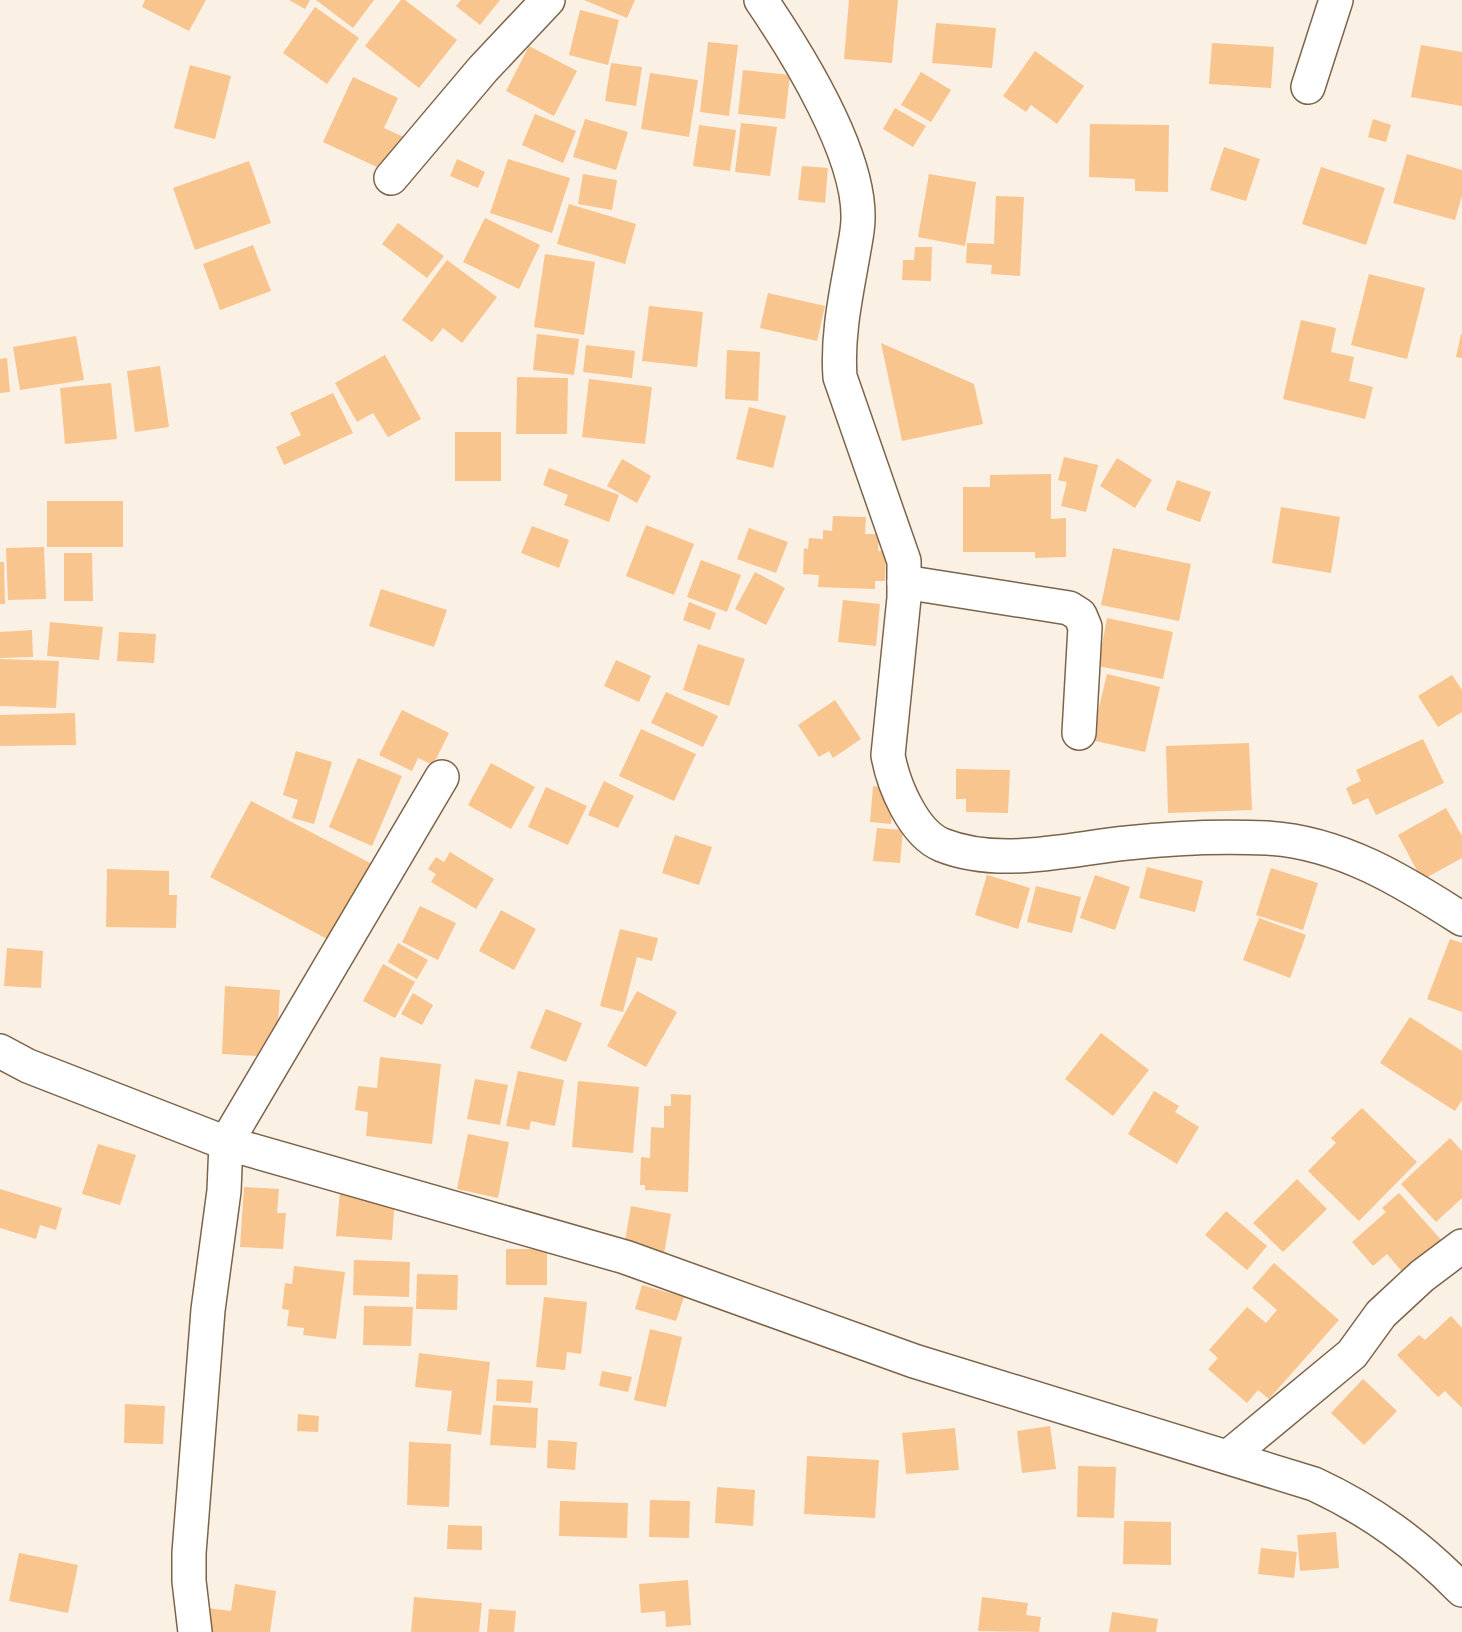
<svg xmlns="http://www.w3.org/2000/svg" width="1462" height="1632" font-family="Overpass,sans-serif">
	<rect width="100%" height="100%" fill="#fbf0e4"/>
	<g fill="#f9c58e">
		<polygon points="145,0 206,0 189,31 142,7"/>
		<polygon points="289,0 310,0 305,9"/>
		<polygon points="316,0 374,0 353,28"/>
		<polygon points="401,0 405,0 457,40 419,88 365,46"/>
		<polygon points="461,0 500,0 480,25 456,6"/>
		<polygon points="584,0 635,0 627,18"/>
		<polygon points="849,0 898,0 892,63 844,59"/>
		<polygon points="315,7 359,38 327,84 283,53"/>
		<polygon points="580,10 619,20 608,65 569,55"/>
		<polygon points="936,23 996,28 992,68 932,63"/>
		<polygon points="708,42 738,45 729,116 700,112"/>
		<polygon points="1212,43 1274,47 1271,88 1209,84"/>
		<polygon points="1421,45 1462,52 1462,106 1411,97"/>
		<polygon points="529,46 577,71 554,116 506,91"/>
		<polygon points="1035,51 1084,86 1057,124 1031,105 1026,112 1003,96"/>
		<polygon points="611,63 642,67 636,106 605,101"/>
		<polygon points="190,65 231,76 215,139 174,128"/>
		<polygon points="743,70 790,75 785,119 738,114"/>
		<polygon points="921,72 951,90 931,122 901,105"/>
		<polygon points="650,73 698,80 689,137 641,129"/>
		<polygon points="353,77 398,98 384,128 408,139 392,174 323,142"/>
		<polygon points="895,108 926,126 913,147 883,129"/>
		<polygon points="535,114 576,131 563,163 522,145"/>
		<polygon points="585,119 628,132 616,170 573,157"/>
		<polygon points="1373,119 1391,125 1386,142 1368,137"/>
		<polygon points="741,123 777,127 770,176 735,172"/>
		<polygon points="1090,124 1169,125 1168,192 1135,191 1135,179 1089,177"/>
		<polygon points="699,125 736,130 730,171 693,166"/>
		<polygon points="1224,147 1260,159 1246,201 1210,190"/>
		<polygon points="1407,154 1462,170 1462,196 1455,220 1393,203"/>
		<polygon points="457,159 485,172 478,188 450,176"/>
		<polygon points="508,159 570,178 552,233 490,213"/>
		<polygon points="249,161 271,223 195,250 173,188"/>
		<polygon points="802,166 828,168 825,203 798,200"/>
		<polygon points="1321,167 1385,188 1366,245 1302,224"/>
		<polygon points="583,174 617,180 612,210 578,204"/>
		<polygon points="929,174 976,182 965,246 918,237"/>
		<polygon points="996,196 1024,197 1020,276 991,274 992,265 966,263 967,243 994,244"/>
		<polygon points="569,204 636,224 625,264 557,244"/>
		<polygon points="485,218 540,245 519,289 463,262"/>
		<polygon points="398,223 444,256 427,278 382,244"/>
		<polygon points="253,245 271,291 220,310 203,264"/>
		<polygon points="915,247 932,247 931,281 902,280 903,260 914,260"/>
		<polygon points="545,254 595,262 584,335 534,327"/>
		<polygon points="447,260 497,297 462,343 443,328 432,342 402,320"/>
		<polygon points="1369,274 1425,288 1407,359 1351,345"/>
		<polygon points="768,293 825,306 817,341 760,328"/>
		<polygon points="649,306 703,312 697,367 642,361"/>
		<polygon points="1301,320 1336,328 1331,352 1354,357 1349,381 1373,387 1365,419 1283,399"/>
		<polygon points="537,334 579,339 574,375 533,370"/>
		<polygon points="1461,334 1462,334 1462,358 1456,357"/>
		<polygon points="76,336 84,380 20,390 13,347"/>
		<polygon points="881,343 974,384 983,424 902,441"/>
		<polygon points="586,345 635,351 632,378 583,372"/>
		<polygon points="727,350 760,352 758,401 725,399"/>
		<polygon points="385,355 421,419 388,437 373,413 357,422 335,383"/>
		<polygon points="7,358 10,392 0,393 0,359"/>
		<polygon points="160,366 169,427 135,432 127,371"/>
		<polygon points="517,377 568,378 567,434 516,434"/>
		<polygon points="589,379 652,387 645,444 582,437"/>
		<polygon points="111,383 117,439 65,444 60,388"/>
		<polygon points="333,393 353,433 284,465 276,447 301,435 290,413"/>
		<polygon points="749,407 786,416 773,468 736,459"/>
		<rect x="455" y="432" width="46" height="49"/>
		<polygon points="1064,457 1098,465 1086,512 1061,506 1067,482 1058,480"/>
		<polygon points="1117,458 1152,480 1135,508 1100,486"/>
		<polygon points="622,459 651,476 637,503 607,486"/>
		<polygon points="549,468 619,495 609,522 564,505 568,495 543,485"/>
		<polygon points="1051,474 1051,519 1066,518 1066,557 1035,558 1035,552 963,552 963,487 990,487 990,475"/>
		<polygon points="1177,480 1211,492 1200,522 1166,510"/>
		<rect x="47" y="501" width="76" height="46"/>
		<polygon points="1281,507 1340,517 1331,573 1272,563"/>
		<polygon points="833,516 866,517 865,534 879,534 878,551 886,551 885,581 875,581 875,589 818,587 819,575 803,574 804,548 808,549 809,538 823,539 823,530 832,531"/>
		<polygon points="646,525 694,544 674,595 626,576"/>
		<polygon points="532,526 569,540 559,568 521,553"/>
		<polygon points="749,528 788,542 776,573 737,559"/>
		<polygon points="44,547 46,599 8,600 6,548"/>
		<polygon points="1113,548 1191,564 1179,621 1101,605"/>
		<polygon points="64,553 92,553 93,601 64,601"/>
		<polygon points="701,560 741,575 727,612 687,597"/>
		<polygon points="0,562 4,562 5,604 0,604"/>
		<polygon points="755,572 785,588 766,625 735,609"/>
		<polygon points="381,589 447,610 434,647 369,626"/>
		<polygon points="843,600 880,604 876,646 838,642"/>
		<polygon points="689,602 716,613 710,630 683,620"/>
		<polygon points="1107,618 1173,632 1163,679 1098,666"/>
		<polygon points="50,622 103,627 99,660 47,656"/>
		<polygon points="32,630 33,657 0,658 0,632"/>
		<polygon points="119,632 156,634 154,663 117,661"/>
		<polygon points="698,644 745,659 729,706 683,690"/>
		<polygon points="0,659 59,661 56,708 0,706"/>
		<polygon points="616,660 651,676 639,702 604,686"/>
		<polygon points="1107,674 1160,687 1145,752 1091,740"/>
		<polygon points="1452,675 1462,690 1462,712 1438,727 1418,696"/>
		<polygon points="666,692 718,716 703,747 651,723"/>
		<polygon points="835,700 861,739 833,758 829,751 819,757 798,725"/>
		<polygon points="402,710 449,733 433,765 418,758 412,771 379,755"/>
		<polygon points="75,713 76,745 0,746 0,715"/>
		<polygon points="641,729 696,754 674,801 619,776"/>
		<polygon points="1423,739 1444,783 1376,815 1368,798 1353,805 1346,788 1361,781 1356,770"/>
		<polygon points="1249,743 1252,810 1168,813 1166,746"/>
		<polygon points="296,751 332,762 314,824 292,818 298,800 283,795"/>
		<polygon points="358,758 402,776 372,846 329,827"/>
		<polygon points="491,763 535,787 511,829 468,805"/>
		<polygon points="956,769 1010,770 1008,813 966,812 966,799 956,799"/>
		<polygon points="604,781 634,796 618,828 588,815"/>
		<polygon points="873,786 895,789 891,824 870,822"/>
		<polygon points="546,787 587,806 568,845 528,827"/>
		<polygon points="251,801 372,864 331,941 210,877"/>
		<polygon points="1446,808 1462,836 1462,858 1422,880 1398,835"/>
		<polygon points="877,828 903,830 900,863 873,861"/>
		<polygon points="675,835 712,847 699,885 662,873"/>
		<polygon points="450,852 494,879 476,909 431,882 436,874 428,869 436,857 444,862"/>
		<polygon points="1147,867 1203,881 1195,912 1139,898"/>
		<polygon points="1271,868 1318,883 1303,930 1256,915"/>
		<polygon points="107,869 169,871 169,895 177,895 176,928 106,927"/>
		<polygon points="987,875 1030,888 1018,929 975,915"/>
		<polygon points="1095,875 1130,887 1115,930 1080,918"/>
		<polygon points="1036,886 1081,897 1072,933 1027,922"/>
		<polygon points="420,906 456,923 438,960 402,942"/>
		<polygon points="501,910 536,929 514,970 479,951"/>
		<polygon points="1259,918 1306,935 1290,978 1243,960"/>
		<polygon points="620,929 658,938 652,961 637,957 623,1012 600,1006"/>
		<polygon points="1450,939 1462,943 1462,1012 1427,999"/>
		<polygon points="398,943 428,960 417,979 388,962"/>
		<polygon points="7,948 43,951 41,988 4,986"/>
		<polygon points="383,964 415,982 395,1018 363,1001"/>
		<polygon points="225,986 280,990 276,1057 222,1054"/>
		<polygon points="637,991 677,1012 646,1067 607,1046"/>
		<polygon points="413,993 433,1005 422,1025 401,1014"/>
		<polygon points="546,1009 582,1023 566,1062 530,1048"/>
		<polygon points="1410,1017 1462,1051 1462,1100 1455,1111 1380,1063"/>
		<polygon points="1101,1033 1149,1070 1113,1116 1065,1079"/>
		<polygon points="380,1057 441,1064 432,1144 366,1136 368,1112 355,1110 358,1086 377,1088"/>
		<polygon points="518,1071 564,1080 555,1126 531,1121 529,1130 506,1126"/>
		<polygon points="475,1079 508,1085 500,1125 467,1119"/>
		<polygon points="578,1081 639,1087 633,1153 572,1147"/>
		<polygon points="1154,1091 1179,1106 1175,1112 1199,1127 1177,1164 1128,1134"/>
		<polygon points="671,1094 691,1095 688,1192 645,1190 645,1185 640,1185 641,1157 650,1158 651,1127 664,1128 664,1106 671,1106"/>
		<polygon points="1362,1108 1417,1162 1359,1221 1308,1171 1336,1143 1331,1138"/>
		<polygon points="468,1134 509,1142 498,1198 457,1189"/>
		<polygon points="1450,1138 1462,1151 1462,1198 1436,1222 1401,1184"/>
		<polygon points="98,1144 136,1155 120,1205 82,1194"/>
		<polygon points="1297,1179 1327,1209 1283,1252 1253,1223"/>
		<polygon points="244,1187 279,1189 277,1213 286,1213 283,1249 240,1247"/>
		<polygon points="0,1189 62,1208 56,1230 40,1225 36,1239 0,1228"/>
		<polygon points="340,1191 395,1196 392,1240 336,1236"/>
		<polygon points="1399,1193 1444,1243 1406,1276 1387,1254 1373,1266 1352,1242 1386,1212 1382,1208"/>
		<polygon points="631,1206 671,1214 664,1254 624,1246"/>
		<polygon points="1226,1211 1267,1246 1247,1270 1205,1235"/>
		<rect x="506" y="1249" width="41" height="36"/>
		<polygon points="354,1260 410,1262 409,1297 353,1295"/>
		<polygon points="1274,1263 1339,1320 1269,1399 1258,1390 1247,1403 1208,1369 1218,1358 1209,1350 1247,1307 1266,1323 1277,1310 1252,1288"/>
		<polygon points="294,1266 345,1272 336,1339 303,1335 304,1328 287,1326 289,1310 282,1309 285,1283 292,1284"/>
		<polygon points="417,1274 458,1275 457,1310 416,1309"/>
		<polygon points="642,1285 684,1297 676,1321 635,1309"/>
		<polygon points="544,1297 587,1302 581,1354 567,1352 565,1370 536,1367"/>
		<polygon points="364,1306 413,1307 411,1346 363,1345"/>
		<polygon points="1451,1316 1462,1328 1462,1408 1445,1391 1438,1397 1397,1355 1419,1335 1425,1340"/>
		<polygon points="650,1329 682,1337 666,1407 634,1400"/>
		<polygon points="419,1353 490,1362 481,1435 447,1431 452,1391 415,1387"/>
		<polygon points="602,1371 632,1377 628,1392 599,1386"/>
		<polygon points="497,1379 533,1381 531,1403 496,1401"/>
		<polygon points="1363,1379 1397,1411 1364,1445 1331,1413"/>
		<polygon points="125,1404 165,1406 163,1444 124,1443"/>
		<polygon points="493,1405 538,1408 536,1448 490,1445"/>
		<polygon points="298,1414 319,1416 318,1432 297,1431"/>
		<polygon points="1050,1426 1056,1469 1022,1473 1017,1431"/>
		<polygon points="955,1428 959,1470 906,1474 902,1433"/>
		<polygon points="548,1440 577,1442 575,1470 547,1468"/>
		<polygon points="409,1442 451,1444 449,1507 407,1505"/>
		<polygon points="807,1456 879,1460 875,1518 804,1514"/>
		<polygon points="1078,1466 1116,1467 1114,1518 1077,1517"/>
		<polygon points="717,1487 755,1490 753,1526 715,1523"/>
		<polygon points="650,1500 690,1501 689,1538 649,1537"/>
		<polygon points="560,1501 628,1503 627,1538 559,1536"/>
		<polygon points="1124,1521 1171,1522 1171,1565 1123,1564"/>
		<polygon points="448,1525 482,1526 482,1550 447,1549"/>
		<polygon points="1336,1532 1339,1568 1300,1571 1297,1535"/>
		<polygon points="1261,1548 1297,1552 1294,1578 1258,1574"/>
		<polygon points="19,1553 78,1565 68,1613 9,1601"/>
		<polygon points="688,1580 691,1625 666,1627 665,1611 641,1613 639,1584"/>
		<polygon points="235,1584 276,1591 270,1632 203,1632 207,1608 231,1611"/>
		<polygon points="414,1597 482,1603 479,1632 411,1632"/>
		<polygon points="982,1597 1028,1603 1026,1615 1041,1617 1039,1632 978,1631"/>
		<polygon points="489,1609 516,1611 514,1632 487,1632"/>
		<polygon points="1112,1612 1158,1619 1156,1632 1109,1632"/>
	</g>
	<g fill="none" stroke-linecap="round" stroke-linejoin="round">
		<g stroke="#7c644b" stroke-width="36">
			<g id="minor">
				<path d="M 761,0 C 797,53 860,154 858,219 C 858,230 855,243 853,255 C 846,295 837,335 840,377 L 904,561 L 904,598 L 888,755 C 893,784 913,833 942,845 C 1000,868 1068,849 1127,843 C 1172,838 1221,836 1267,838 C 1340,842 1403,881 1462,919"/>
				<polyline points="1308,87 1336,0"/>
				<polyline points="391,178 483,69 548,0"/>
				<polyline points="904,582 1069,608 1080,615 1085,627 1079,733"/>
				<path d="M 0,1051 L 28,1066 L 226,1143 L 625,1257 L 914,1361 L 1314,1484 C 1372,1511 1417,1544 1462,1590"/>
				<polyline points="1229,1456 1352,1354 1381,1314 1422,1276 1462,1246"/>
				<polyline points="195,1632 189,1581 189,1553 208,1310 224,1191 226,1143 442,777"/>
			</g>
		</g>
		<use href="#minor" stroke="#fff" stroke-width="33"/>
	</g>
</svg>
